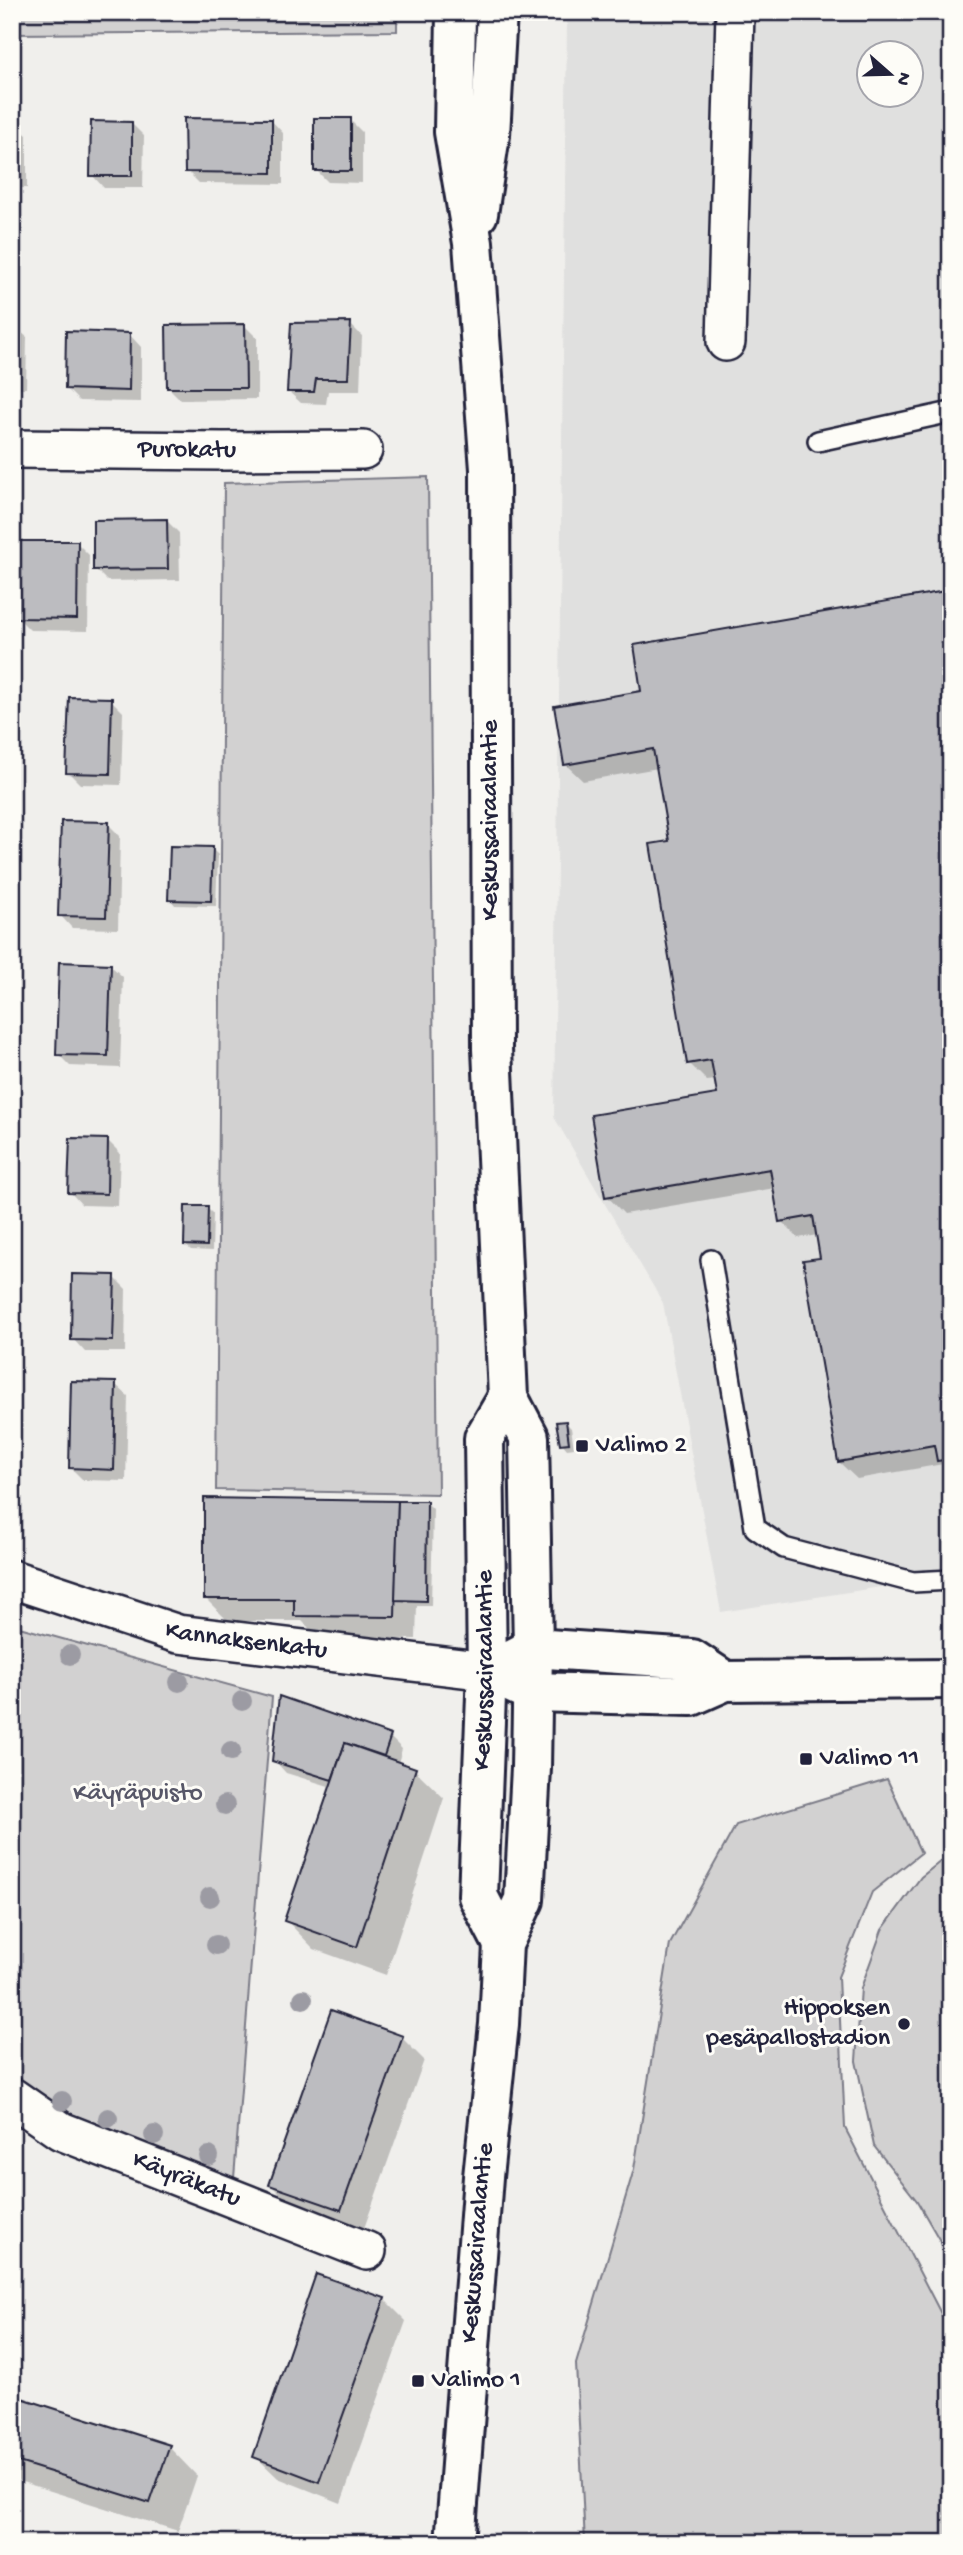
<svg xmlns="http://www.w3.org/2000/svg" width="963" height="2555" font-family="'Gochi Hand',sans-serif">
	<rect width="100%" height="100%" fill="#f0efec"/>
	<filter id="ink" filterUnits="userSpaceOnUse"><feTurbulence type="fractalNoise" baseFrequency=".0143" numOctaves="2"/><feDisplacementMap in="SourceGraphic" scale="14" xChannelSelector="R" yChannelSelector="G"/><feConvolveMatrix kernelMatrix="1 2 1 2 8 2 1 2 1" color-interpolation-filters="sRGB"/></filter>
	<g filter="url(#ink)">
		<path fill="#e0e0df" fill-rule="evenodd" d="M 582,12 L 951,12 L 951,1585 L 913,1582 L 721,1612 L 663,1303 L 554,1117 L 567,20 ZM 869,52 L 911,52 L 911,94 L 869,94 Z"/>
		<g fill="#d2d1d1" stroke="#7a7a86" stroke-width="2">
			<polygon points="12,12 397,12 397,31 12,34"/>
			<polygon points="428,477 438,1494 216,1490 224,483"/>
			<polygon points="12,1625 272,1697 234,2178 73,2115 12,2081"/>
			<polygon points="887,1779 921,1853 872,1892 838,1977 845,2128 951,2333 951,2543 585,2543 576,2364 634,2169 670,1944 736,1825"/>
			<polygon points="951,1853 951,2260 917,2201 874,2146 856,2061 861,1988 882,1930 921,1877"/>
		</g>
		<g fill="#0003">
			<polygon points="271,120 283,133 283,184 199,183 187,171"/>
			<polygon points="350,120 362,132 362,183 328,182 316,170"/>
			<polygon points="12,123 27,135 27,188 12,188"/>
			<polygon points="132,124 144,136 143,188 104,188 92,175"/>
			<polygon points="350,324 362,336 360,391 328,391 326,404 301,403 288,391"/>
			<polygon points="12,325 27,337 26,388 12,388"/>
			<polygon points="245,326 257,338 257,399 181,400 169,388"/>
			<polygon points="129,334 141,347 141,402 79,401 67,389"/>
			<polygon points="167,521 179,533 180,580 107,581 95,569"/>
			<polygon points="77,543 89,555 88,631 30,630 18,618"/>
			<polygon points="951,592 951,1472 943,1464 857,1479 839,1462 822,1259 818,1235 798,1238 781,1221 775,1188 624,1214 607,1196 719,1095 716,1080 707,1081 689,1063 671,842 658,768 583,781 565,764 643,692"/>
			<polygon points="111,700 123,712 121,785 80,784 68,772"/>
			<polygon points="108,824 120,836 118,929 72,928 60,915"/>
			<polygon points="212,849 218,855 216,906 175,905 170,899"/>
			<polygon points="110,965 123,977 120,1068 70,1066 58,1054"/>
			<polygon points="107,1140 120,1153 118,1206 82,1205 70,1192"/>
			<polygon points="207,1208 213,1214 212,1251 191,1250 185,1245"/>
			<polygon points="114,1277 126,1289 125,1352 85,1352 73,1339"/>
			<polygon points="115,1384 128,1396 126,1481 83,1480 71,1468"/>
			<polygon points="565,1422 571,1428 574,1448 567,1449 562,1443"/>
			<polygon points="427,1503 433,1509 431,1606 417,1606 416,1639 319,1638 302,1621 228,1621 206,1599"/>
			<polygon points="280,1698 390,1737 402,1749 398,1763 415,1770 444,1798 386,1975 314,1949 286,1920 332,1787 286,1773 274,1760"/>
			<polygon points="402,2038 424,2060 363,2231 293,2207 271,2185"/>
			<polygon points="384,2299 406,2321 341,2503 278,2478 255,2456"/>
			<polygon points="12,2397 169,2447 197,2476 178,2531 19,2481 12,2474"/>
		</g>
		<g fill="#bcbcc0" stroke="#22223b" stroke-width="2">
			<polygon points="184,118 272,119 272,173 185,172"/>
			<rect x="314" y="118" width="37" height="53"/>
			<polygon points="12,121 16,121 15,176 12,176"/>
			<polygon points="91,121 132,122 132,176 90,176"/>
			<polygon points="351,322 348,379 316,379 314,392 287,392 291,323"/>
			<polygon points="12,323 16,323 15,377 12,377"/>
			<polygon points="245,324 246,388 167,388 166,325"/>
			<polygon points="66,331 130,333 129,391 65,389"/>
			<polygon points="167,519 168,569 93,570 93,520"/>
			<polygon points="17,541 78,541 77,619 16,618"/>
			<polygon points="951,590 951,1459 937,1461 934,1445 838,1462 803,1260 820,1258 813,1216 779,1222 770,1169 605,1197 591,1115 717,1094 711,1060 687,1064 650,844 669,841 653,749 564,765 554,706 641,691 634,645"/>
			<polygon points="69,697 112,698 110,774 66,773"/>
			<polygon points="61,821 109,822 106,917 58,916"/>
			<polygon points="170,846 213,847 211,901 168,900"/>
			<polygon points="59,962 111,964 108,1056 56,1055"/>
			<polygon points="70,1138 108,1139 107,1194 68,1193"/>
			<polygon points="185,1206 208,1206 207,1246 184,1245"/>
			<polygon points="72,1274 115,1275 113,1341 71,1340"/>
			<polygon points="71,1381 116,1382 114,1470 69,1468"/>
			<polygon points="566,1421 569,1443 560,1444 556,1422"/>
			<polygon points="204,1498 398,1501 395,1617 294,1616 294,1599 204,1599"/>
			<polygon points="398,1501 427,1501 426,1601 395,1600"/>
			<polygon points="279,1696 391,1735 384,1756 345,1743 332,1780 272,1761"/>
			<polygon points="345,1743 416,1768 357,1947 284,1921"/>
			<polygon points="331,2010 403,2036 341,2210 269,2185"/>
			<polygon points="316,2274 385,2298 319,2482 253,2457"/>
			<polygon points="12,2395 170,2445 150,2503 12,2460"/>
		</g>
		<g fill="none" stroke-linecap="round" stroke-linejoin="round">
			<g stroke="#22223b" stroke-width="24">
				<g id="lane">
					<polyline points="818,441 951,412"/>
					<polyline points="711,1260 755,1528 784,1548 913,1582 951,1580"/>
				</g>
			</g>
			<g stroke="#22223b" stroke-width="42">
				<g id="street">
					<polyline points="726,342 735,12"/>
					<path id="s1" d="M 12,449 L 223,451 L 363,450"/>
					<path id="s2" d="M 12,1579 L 178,1634 L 487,1671"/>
					<path id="s3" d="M 12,2097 L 61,2131 L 367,2251"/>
				</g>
			</g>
			<g stroke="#22223b" stroke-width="44">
				<g id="secondary">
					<polyline points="478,214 490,135 497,12"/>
					<polyline points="510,1660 533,1648 692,1659 725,1681"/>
					<polyline points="507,1681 531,1692 691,1696 725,1681 951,1679"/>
					<path id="s4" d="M 503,1944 L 478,1896 L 487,1671 L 484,1438 L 508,1397"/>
					<path id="s5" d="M 455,2543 L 483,2177 L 499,2024 L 503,1944 L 524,1900 L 531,1768 L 533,1648 L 529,1437 L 508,1397 L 492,1049 L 490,469 L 473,243 L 454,132 L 456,12"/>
				</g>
			</g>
			<use href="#lane" stroke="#fdfcf7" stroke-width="19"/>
			<use href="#street" stroke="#fdfcf7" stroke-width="37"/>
			<use href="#secondary" stroke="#fdfcf7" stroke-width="38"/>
		</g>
		<g fill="#9c9ba3">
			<circle cx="70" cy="1655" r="10"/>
			<circle cx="179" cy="1682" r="10"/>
			<circle cx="242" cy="1701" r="10"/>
			<circle cx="231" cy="1751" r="10"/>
			<circle cx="225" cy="1805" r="10"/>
			<circle cx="210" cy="1897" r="10"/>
			<circle cx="216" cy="1945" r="10"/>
			<circle cx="303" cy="1999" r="10"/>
			<circle cx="62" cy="2101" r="10"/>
			<circle cx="108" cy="2118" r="10"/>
			<circle cx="154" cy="2135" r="10"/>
			<circle cx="209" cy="2156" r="10"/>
		</g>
	</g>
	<g fill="#22223b" stroke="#fdfcf7" stroke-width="2.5">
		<rect x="575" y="1439" width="14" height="14" rx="3.5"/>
		<rect x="799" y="1752" width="14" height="14" rx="3.5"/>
		<circle cx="904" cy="2024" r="7"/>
		<rect x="411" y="2374" width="14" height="14" rx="3.5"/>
	</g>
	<g text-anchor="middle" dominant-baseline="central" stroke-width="6" stroke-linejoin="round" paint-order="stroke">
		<g font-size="26" fill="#22223b" stroke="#fdfcf7">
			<text stroke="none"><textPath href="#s1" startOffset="175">Purokatu</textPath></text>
			<text transform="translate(491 820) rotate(-90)">Keskussairaalantie</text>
			<text stroke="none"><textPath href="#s2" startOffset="243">Kannaksenkatu</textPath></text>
			<text stroke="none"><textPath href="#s4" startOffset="280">Keskussairaalantie</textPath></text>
			<text stroke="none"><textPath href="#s3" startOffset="194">Käyräkatu</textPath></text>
			<text stroke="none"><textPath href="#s5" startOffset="301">Keskussairaalantie</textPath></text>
		</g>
		<g font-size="26" fill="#22223b" stroke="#fdfcf7" text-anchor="start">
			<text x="596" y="1446">Valimo 2</text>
			<text x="820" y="1759">Valimo 11</text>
			<text x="890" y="2009" text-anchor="end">Hippoksen<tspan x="890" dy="30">pesäpallostadion</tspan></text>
			<text x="432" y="2381">Valimo 1</text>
		</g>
		<g font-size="26" fill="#575768" stroke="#fdfcf7">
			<text x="138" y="1794">Käyräpuisto</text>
		</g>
	</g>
	<rect width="963" height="2555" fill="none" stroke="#fdfcf7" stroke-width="42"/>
	<rect x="21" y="21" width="921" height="2513" fill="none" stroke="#22223b" stroke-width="2.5" filter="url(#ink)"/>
	<g transform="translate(890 74) rotate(110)"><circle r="33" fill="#fdfcf7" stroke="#a5a5ac" stroke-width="2"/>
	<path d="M0-5L12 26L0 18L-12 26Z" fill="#22223b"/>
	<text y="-10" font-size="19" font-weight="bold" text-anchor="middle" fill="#22223b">N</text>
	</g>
</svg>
